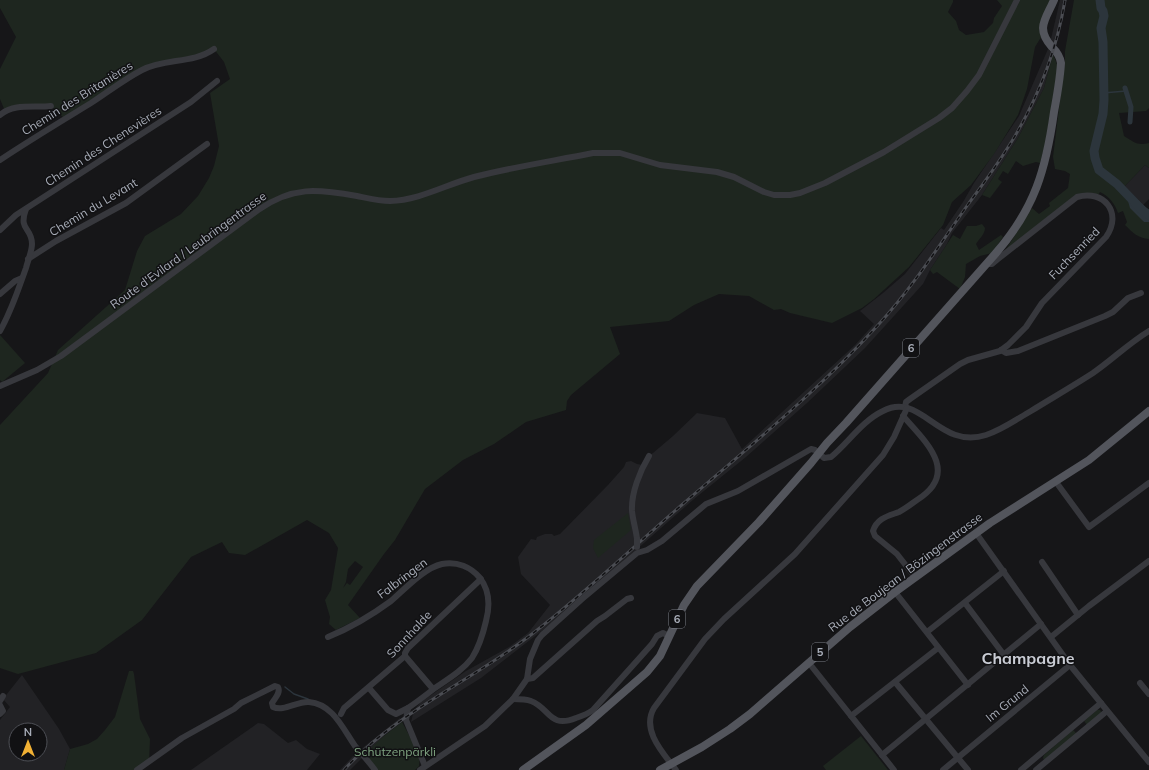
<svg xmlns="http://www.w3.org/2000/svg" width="1149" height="770" font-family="Mulish,sans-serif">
	<rect width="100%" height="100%" fill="#161618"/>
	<g fill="#222225" fill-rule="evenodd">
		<polygon points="1060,0 1067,0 1056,46 1051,39"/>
		<polygon points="1048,49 1053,54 1044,88 1018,138 982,195 952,233 947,244 930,270 923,284 865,348 807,403 746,457 694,499 561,616 481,678 411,722 414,710 421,702 466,671 509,647 528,633 550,605 521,574 518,557 531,539 536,540 537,537 545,534 552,534 554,536 560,534 608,485 624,467 626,462 631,461 637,464 643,465 649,456 653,453 673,436 697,413 725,418 742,449 855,345 874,324 860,311 883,293 905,274 941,228 944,230 963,202 974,183 1019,116"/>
		<polygon points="1145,165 1149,168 1149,199 1143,205 1124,187"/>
		<path d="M 22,675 L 59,729 L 70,749 L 64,770 L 0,770 L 0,720 L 10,707 L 3,699 ZM 16,730 L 40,730 L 40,754 L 16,754 Z"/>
		<polygon points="400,718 402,722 386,734 350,770 340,770 355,754"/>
		<polygon points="258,723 264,724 288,743 296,740 307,749 320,754 307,770 191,770"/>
	</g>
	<g fill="#1e261f" fill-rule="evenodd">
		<path d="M 0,0 L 953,0 L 953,2 L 948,12 L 956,21 L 959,30 L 966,35 L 984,32 L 993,23 L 994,18 L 1002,6 L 997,0 L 1054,0 L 1043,34 L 1035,47 L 1027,89 L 1018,115 L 994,154 L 971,185 L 952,202 L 943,225 L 909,267 L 874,299 L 862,308 L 832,323 L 790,313 L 781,309 L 774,310 L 749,296 L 719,294 L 694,305 L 669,321 L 610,327 L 620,354 L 571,395 L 567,401 L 566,410 L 526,422 L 494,444 L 463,460 L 425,489 L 395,540 L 384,554 L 348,605 L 360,618 L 336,630 L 329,624 L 330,617 L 325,600 L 331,590 L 338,548 L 329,533 L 307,520 L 245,555 L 229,553 L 222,542 L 191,557 L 142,620 L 96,653 L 18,674 L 0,668 L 0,425 L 48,373 L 58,350 L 125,290 L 137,251 L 145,236 L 181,214 L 198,196 L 209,178 L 214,166 L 219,146 L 210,93 L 230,79 L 224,62 L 214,49 L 204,56 L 157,64 L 65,119 L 51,106 L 5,111 L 0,99 L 0,69 L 16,37 L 0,8 ZM 355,561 L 363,567 L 350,585 L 347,583 L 343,588 L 346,582 L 348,569 Z"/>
		<path d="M 1074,0 L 1149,0 L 1149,108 L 1146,111 L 1119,113 L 1124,136 C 1134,142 1137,146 1149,143 L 1149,168 L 1145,165 L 1124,187 L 1144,222 L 1149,222 L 1149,239 C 1138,238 1133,233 1125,225 L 1127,222 L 1123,211 L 1118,213 C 1115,204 1109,196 1100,192 L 1098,195 L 1085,193 L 1005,251 L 1032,208 L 1039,214 L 1050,206 L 1049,203 L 1068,188 L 1070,174 L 1065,171 L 1055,169 L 1053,157 L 1065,61 L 1065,51 Z"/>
		<polygon points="1053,54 1058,67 1045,145 1040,163 1036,162 1023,166 1016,161 1008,174 1003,171 998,179 1002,182 990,198 982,195 1018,138 1044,88"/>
		<path d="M 982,224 L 985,228 C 985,234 979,239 976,244 L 979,250 L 1001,235 L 1003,237 L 992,253 L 980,256 L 966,264 L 965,277 L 960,289 L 937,272 L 933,274 L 930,270 L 953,235 L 960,239 L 967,226 L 976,226 Z"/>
		<polygon points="0,335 25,363 2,382 0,380"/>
		<polygon points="628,513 631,530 598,558 593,548 594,540"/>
		<polygon points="129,671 133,671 134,674 140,719 150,739 149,763 137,770 64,770 70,749 88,744 97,739 105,730 115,717"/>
		<polygon points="1097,710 1100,710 1102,713 1087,725 1084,721"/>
		<path d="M 402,722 L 420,756 L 419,766 L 415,770 L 378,770 L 366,755 C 376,741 389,732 402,722 Z"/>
		<polygon points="1073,730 1077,734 1044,760 1043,758 1044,755"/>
		<polygon points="861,736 888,770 826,770 823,766"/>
	</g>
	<polygon fill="#2c353c" points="1124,187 1149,210 1149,222 1144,222 1130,208"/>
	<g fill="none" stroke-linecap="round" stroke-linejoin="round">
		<g stroke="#2c353c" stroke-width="1.5">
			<polyline points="1103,93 1126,91"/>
			<polyline points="285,687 294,694 308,699"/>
		</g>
		<polyline stroke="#2c353c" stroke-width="5" points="1125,88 1131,107 1130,122"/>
		<polyline stroke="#2c353c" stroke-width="9" points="1100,0 1101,8 1103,11 1104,16 1101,28 1103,42 1104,100 1103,114 1094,151 1095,158 1099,170 1117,184 1143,211 1149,215"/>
		<g stroke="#37383d" stroke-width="6">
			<path d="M 0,115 C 14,103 34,108 51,106"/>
			<path d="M 0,160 C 30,140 60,122 91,103 C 108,92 123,80 142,70 C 165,58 193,64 214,49"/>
			<polyline points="0,230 16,215 191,102 217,81"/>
			<polyline points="28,259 56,241 126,203 207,144"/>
			<polyline points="0,294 15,281 22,278"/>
			<path d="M 0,331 C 12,310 18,290 26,268 C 28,260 32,251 32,244 C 32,227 18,231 26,209"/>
			<polyline points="1001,350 1006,353 1018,351 1105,316 1113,312 1128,298 1141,293"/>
			<path d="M 0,386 L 37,370 L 61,356 L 258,210 C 293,186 317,189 357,196 C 367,198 379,201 390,201 C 420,200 445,185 474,177 C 513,167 553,161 593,153 L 620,153 L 660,165 L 717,172 L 734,177 L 764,192 L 774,195 L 790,195 L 800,193 L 825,183 L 884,152 L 939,118 L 952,108 L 967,91 L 979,75 L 1017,0"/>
			<path d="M 905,407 L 906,402 L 910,399 L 960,364 L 968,360 L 1000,351 L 1008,345 L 1026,327 L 1042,303 L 1106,237 C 1123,213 1104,189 1077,197 L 998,259 L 992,264 L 986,264"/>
			<path d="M 903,416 C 927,443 960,473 917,500 C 911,504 905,509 899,512 C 888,516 877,518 873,531 L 875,536 L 897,554 L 915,577"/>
			<polyline points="1056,482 1089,527 1149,483"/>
			<polyline points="976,533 1070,665 1149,762"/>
			<path d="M 637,539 C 636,530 633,521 632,511 C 631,493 640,471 649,456"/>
			<polyline points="1042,562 1078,615"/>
			<polyline points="895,592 968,685"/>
			<polyline points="965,603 1004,655"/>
			<polyline points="927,632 1004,571"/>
			<path d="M 328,637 C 350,628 372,615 391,601 C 405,589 424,568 442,564 C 457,561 471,567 480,578 C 490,591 490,606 486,621 C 483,634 479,647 472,658 C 462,671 448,679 435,688 C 426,695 417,702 408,708 L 406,720 L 425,766"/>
			<polyline points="1051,637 1089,606 1149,561"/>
			<polyline points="405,656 433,689"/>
			<polyline points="809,663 894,770"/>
			<polyline points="527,679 533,678 597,621 605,616 627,599 631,598"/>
			<polyline points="895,682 968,770"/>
			<polyline points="1140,683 1149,694"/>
			<polyline points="369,688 388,710 396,714 408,708"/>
			<path d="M 513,699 C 519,699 526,699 531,701 C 550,708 549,729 576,718 C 582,716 588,714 593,710 L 652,644 L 657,636 L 663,633 L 669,636"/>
			<polyline points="0,701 3,696"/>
			<polyline points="0,705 3,711 0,714"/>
			<polyline points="341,714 344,708 405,656 405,653 408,648 481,579"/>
			<polyline points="851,716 938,648"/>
			<polyline points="882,755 1041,624"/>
			<path d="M 137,770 L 182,738 L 234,709 L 241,703 L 275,686 L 278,687 C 281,693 275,698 272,703 L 273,707 C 284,712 297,701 309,702 C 333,704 343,729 355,746 C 362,754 369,762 375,770"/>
			<path d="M 420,770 L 485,726 L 513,699 L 527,679 L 530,659 L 538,640 L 542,635 L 582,599 L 637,553 L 647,550 L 662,541 L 706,504 L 738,491 L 811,449 L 815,450 L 824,458 L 831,457 C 848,443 862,421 883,411 C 922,391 938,450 986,435 C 1002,430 1017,419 1031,411 C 1052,398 1073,386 1093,373 C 1112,360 1129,343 1149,331"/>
			<path d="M 676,770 C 663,753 641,730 654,708 L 705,639 L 724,619 L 795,554 L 883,455 L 894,437 L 907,408"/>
			<polyline points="943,770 1070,665"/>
			<polyline points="1021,770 1101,703"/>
			<polyline points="1036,770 1107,711"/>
		</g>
		<g stroke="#53555c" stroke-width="8">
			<path d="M 523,770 L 586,725 L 647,672 L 660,656 L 684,605 L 697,586 L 759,522 L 811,463 L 827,443 L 846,423 L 996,253 C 1035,208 1046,169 1054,112 C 1057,96 1060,79 1061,63 C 1060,56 1057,52 1052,47 C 1035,28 1046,19 1054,0"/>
			<polyline points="660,770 702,747 730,729 750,714 850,627 895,592 990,523 1089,460 1149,411"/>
		</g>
		<g stroke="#4a4c52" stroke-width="3">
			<path id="rail" d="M 344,770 C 396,712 472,681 532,634 C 585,593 633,547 684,503 C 750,446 819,390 879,324 C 913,287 940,244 969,203 C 984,183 999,162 1012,141 C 1038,98 1057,49 1065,0"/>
		</g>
		<use href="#rail" stroke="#111113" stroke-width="1.5" stroke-dasharray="4.5" stroke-linecap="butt"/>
		<polyline stroke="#37383d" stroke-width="6" points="637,547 637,539"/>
	</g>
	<g text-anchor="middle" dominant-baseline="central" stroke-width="3" stroke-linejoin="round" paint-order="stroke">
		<g fill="#111113" stroke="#7b7e86" stroke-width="1">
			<rect x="903" y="339" width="16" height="18" rx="3"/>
			<rect x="669" y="610" width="16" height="18" rx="3"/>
			<rect x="812" y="643" width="16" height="18" rx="3"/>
		</g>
		<g font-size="11" font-weight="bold" fill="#a8adb8">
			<text x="911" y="348">6</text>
			<text x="677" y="619">6</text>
			<text x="820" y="652">5</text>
		</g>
		<g font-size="12" fill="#a8adb8" stroke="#111113">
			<text transform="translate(77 98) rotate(-32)">Chemin des Britanières</text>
			<text transform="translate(103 146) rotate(-33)">Chemin des Chenevières</text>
			<text transform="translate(93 207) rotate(-31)">Chemin du Levant</text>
			<text transform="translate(188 250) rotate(-36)">Route d'Evilard / Leubringentrasse</text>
			<text transform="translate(1074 253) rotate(-46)">Fuchsenried</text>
			<text transform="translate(905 572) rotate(-37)">Rue de Boujean / Bözingenstrasse</text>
			<text transform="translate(402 578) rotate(-37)">Falbringen</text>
			<text transform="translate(409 634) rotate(-47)">Sonnhalde</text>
			<text transform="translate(1007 703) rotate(-39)">Im Grund</text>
		</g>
		<g font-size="12" fill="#7fa381" stroke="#111113">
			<text x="395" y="751">Schützenpärkli</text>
		</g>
		<g font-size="16" font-weight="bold" fill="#c9ccd4" stroke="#111113">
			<text x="1028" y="658">Champagne</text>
		</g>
	</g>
	<g transform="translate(28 742)"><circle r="19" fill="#111113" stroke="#4d4f55"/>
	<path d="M0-3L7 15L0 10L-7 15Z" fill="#f2b134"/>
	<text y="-6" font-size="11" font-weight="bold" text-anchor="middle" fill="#a8adb8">N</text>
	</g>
</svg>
